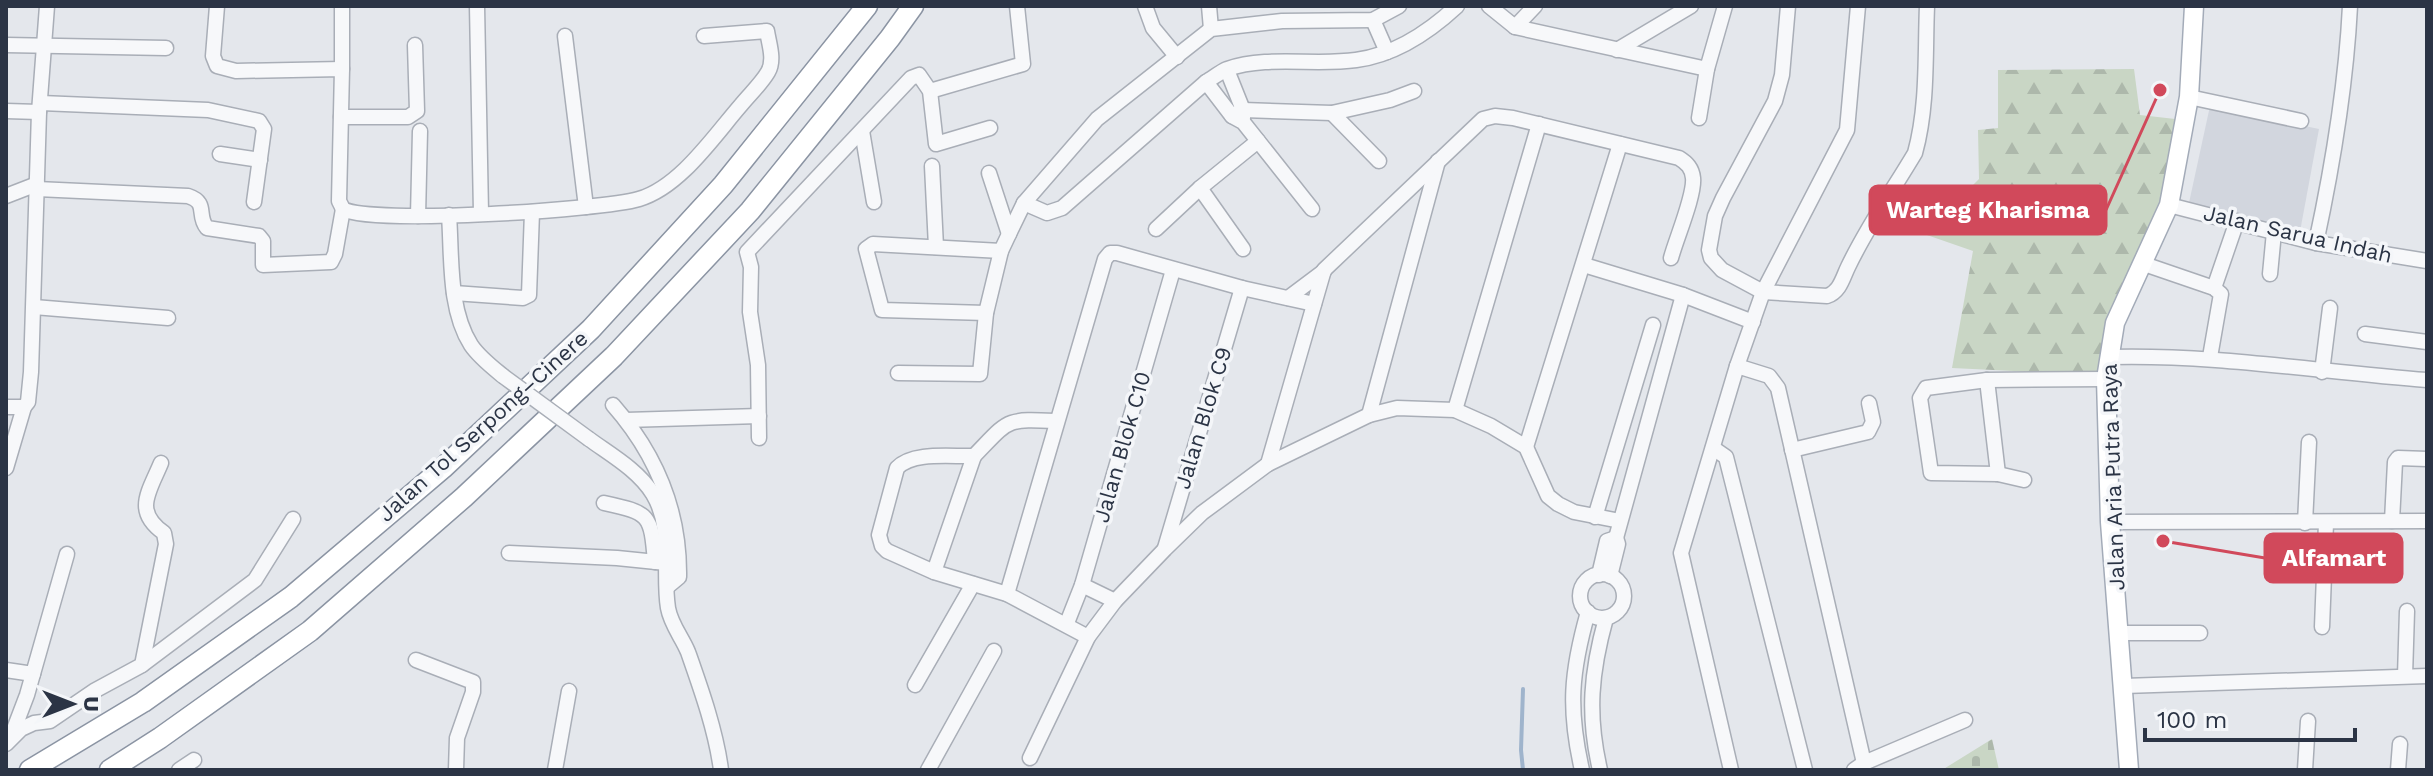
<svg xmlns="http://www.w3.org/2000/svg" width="2433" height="776" font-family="'Work Sans',sans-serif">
	<defs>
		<pattern id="forest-firs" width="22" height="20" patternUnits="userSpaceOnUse" patternTransform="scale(2)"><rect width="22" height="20" fill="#c9d6c5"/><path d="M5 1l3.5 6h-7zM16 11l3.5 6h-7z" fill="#adb8ab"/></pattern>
		<pattern id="cemetery-stones" width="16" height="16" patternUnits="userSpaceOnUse" patternTransform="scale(2)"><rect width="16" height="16" fill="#c9d6c5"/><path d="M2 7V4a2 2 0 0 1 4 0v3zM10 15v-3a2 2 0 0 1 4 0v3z" fill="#adb8ab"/></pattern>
	</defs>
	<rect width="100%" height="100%" fill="#e4e7ec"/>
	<polygon fill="#d2d6de" points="2210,106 2319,129 2299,237 2187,212"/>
	<polygon fill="url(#forest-firs)" points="2134,69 2140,115 2184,120 2171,183 2100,375 1952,368 1973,251 1924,234 1979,179 1978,130 1998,128 1998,70"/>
	<polygon fill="url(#cemetery-stones)" points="1992,739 1999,770 1942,770"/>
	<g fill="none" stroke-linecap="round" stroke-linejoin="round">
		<polyline stroke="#9fb4cc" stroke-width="4" points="1523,770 1521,750 1523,689"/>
		<g stroke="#a9aeb7" stroke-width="17">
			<g id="minor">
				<path d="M 217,6 L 213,56 L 217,66 L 236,71 L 342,69 L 339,201 L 343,209 C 371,225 602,210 639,199 C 680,187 714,136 741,105 C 749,95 761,84 768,72 C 775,60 769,44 767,31 L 704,36"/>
				<polyline points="342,6 342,69"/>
				<polyline points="477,6 481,213"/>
				<polyline points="1145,6 1153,28 1177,57"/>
				<polyline points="1209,6 1211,29"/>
				<polyline points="1489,6 1515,27 1707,69"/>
				<path d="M 1788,6 L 1782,75 L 1775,101 L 1723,198 L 1715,216 L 1709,250 L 1711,258 L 1722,270 L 1763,292 L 1827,296 C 1840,292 1843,277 1848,267 C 1867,227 1893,190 1915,153 C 1928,106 1925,54 1927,6"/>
				<polyline points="1373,20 1387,52"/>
				<polyline points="1515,27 1535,6"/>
				<polyline points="565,36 586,207"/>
				<polyline points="6,45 166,48"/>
				<polyline points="1617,50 1691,6"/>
				<polyline points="1227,70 1243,110 1243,118"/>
				<polyline points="1206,82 1232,116 1243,122 1312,209"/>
				<polyline points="930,91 1023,64 1017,6"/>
				<polyline points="2189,97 2301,121"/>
				<polyline points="41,103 208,110 259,121 264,129 254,202"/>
				<polyline points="6,111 39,112"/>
				<polyline points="1332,113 1379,161"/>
				<polyline points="1232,116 1243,110 1332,113 1390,100 1414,91"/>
				<polyline points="341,117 408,117 417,111 415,45"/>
				<polyline points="1699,118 1707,69 1725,6"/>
				<polyline points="862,131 874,202"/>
				<polyline points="220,154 260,160"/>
				<polyline points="932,166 936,247"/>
				<polyline points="989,173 1009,234"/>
				<polyline points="1200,188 1243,249"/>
				<path d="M 37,189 L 188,196 C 209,203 196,215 207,228 L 259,236 L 263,241 L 263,265 L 331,262 L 335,254 L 343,209"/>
				<polyline points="6,196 37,184"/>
				<path d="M 1024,203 L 1047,213 L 1062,208 L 1206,82 C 1213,78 1220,72 1227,69 C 1268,55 1314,66 1356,60 C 1395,55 1429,32 1457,6"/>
				<polyline points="2169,205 2316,243 2427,261"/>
				<path d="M 449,215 C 452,256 448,309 471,345 C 479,357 492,367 503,376"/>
				<polyline points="418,216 420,131"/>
				<polyline points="1156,229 1200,188 1258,141"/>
				<path d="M 2316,243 C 2333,164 2346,87 2350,6"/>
				<polyline points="2141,263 2214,288 2221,294 2210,357"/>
				<polyline points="1584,265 1683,295 1753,322"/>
				<polyline points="2270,274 2274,232"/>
				<polyline points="2214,288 2237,221"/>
				<polyline points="454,293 523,298 529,295 532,212"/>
				<polyline points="1288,298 1324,271"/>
				<polyline points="34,307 168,318"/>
				<polyline points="986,313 882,310 866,249 873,244 1001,251"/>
				<polyline points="2365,334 2427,342"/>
				<path d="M 2108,357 C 2215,354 2320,372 2427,380"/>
				<polyline points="1737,366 1769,376 1778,388 1864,763"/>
				<polyline points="2322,372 2330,308"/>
				<polyline points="898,373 980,374 986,313 1001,251 1009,234 1024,203 1097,119 1211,29 1282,21 1373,20 1399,6"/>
				<polyline points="1987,380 1998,474"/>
				<path d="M 613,405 C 656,454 680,511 679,577 L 667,587"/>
				<polyline points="6,407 24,407"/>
				<polyline points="1455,410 1539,124"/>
				<polyline points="1369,415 1438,161"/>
				<polyline points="626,420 759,416"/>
				<path d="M 1056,421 C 1004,419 1010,419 974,456 C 952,457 913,451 897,468 L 879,535 L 882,546 L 887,551 L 934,572 L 1007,594 L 1088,637"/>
				<polyline points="759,438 758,365 750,312 751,267 747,252 911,78 919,75 930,91 936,144 990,128"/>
				<path d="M 589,439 C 611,455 638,470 653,494 C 674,529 662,570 668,608 C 671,625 682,637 688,652 C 701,689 716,731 721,770"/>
				<polyline points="1526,447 1620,144"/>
				<polyline points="1713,448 1726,457 1805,770"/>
				<polyline points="1792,450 1868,432 1873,422 1869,403"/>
				<path d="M 1268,464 L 1324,270 L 1483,119 L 1495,116 L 1513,118 L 1679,158 C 1687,163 1692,168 1693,178 C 1695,195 1676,239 1671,258"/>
				<polyline points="6,468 24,407 28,402 31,372 39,112 47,6"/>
				<polyline points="2024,480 1998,474 1931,473 1920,398 1926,388 1987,380 2106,379"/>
				<path d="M 604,503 C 650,513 651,514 655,562"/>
				<polyline points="1595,517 1653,325"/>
				<polyline points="2392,521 2395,462 2398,458 2427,459"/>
				<polyline points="2110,522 2427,521"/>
				<polyline points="2305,523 2309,442"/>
				<polyline points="1616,538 1683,295"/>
				<polyline points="1165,548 1242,288"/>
				<polyline points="509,553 617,558 666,563"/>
				<polyline points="934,572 974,456"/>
				<circle cx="1602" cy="596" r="22"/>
				<polyline points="1599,575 1607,541 1616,538 1618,544 1610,576"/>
				<polyline points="1082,585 1115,601"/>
				<polyline points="1007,594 1105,259 1110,253 1117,253 1242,288 1314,304"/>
				<polyline points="1067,623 1082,585 1173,270"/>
				<polyline points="2322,627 2326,523"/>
				<polyline points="2120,633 2200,633"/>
				<polyline points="416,660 473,682 473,692 457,738 456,770"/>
				<polyline points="142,665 255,580 293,519"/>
				<polyline points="6,670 33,674"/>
				<polyline points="2405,676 2407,611"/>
				<polyline points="915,685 973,584"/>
				<polyline points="2124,686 2427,676"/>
				<polyline points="11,737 27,695 67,554"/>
				<path d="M 6,744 L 21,729 L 34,723 L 50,721 L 94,691 L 142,665 L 166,544 L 164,533 C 133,511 149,492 161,463"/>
				<polyline points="1030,758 1088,637 1115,601 1165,549 1202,513 1268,464 1369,415 1397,408 1455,410 1491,426 1526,447 1548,496 1558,504 1574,512 1620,521"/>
				<polyline points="179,770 194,760"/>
				<polyline points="555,770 569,691"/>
				<polyline points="928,770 994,651"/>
				<path d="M 1582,770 C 1568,709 1571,672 1588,612"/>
				<path d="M 1600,770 C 1587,714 1591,672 1606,618"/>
				<polyline points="1731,770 1681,553 1737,366 1763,292 1847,130 1858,6"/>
				<polyline points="1854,770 1864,763 1965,720"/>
				<polyline points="2305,770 2308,721"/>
				<polyline points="2398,770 2400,744"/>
			</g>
		</g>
		<g stroke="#a3abb8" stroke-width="21">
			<polyline id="major" points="2129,770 2110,522 2106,379 2115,323 2169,205 2189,97 2194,6"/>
		</g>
		<g stroke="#8b94a3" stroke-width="23">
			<g id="highway">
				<polyline points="30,770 143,702 291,597 443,468 591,329 723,185 867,6"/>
				<polyline points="110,770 160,738 310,631 464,497 614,356 750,211 890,38 913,6"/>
			</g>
		</g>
		<use href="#minor" stroke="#f7f8fa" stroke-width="14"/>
		<use href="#major" stroke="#fff" stroke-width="18"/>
		<use href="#highway" stroke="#fff" stroke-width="20"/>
		<g stroke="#a9aeb7" stroke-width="17" stroke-linecap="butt">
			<polyline id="minor-bridge" points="503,376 589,439"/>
		</g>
		<use href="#minor-bridge" stroke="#f7f8fa" stroke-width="14"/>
	</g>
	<g text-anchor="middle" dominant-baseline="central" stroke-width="7" stroke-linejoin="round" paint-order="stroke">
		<g font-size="22" fill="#2b3445" stroke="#f4f6f9">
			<text transform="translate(2298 234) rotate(13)">Jalan Sarua Indah</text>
			<text transform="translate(1203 418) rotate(-73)">Jalan Blok C9</text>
			<text transform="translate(483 426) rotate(-42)">Jalan Tol Serpong–Cinere</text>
			<text transform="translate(1122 447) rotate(-74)">Jalan Blok C10</text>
			<text transform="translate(2113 477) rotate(-92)">Jalan Aria Putra Raya</text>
		</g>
	</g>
	<path fill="none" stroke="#d1495b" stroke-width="3" d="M2160 90L2106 210M2163 541L2265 558"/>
	<g fill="#d1495b" stroke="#f4f6f9" stroke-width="3">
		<circle cx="2160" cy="90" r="8"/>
		<circle cx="2163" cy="541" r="8"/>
	</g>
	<g fill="#d1495b" stroke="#d1495b" stroke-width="3">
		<rect x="1870" y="186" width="236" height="48" rx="8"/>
		<rect x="2265" y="534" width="137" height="48" rx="8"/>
	</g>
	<g font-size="24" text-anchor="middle" font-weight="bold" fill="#fff">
		<text x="1988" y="218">Warteg Kharisma</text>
		<text x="2334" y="566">Alfamart</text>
	</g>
	<rect width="2433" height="776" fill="none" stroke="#2b3445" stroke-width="16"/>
	<g transform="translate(72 704) rotate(90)" stroke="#f4f6f9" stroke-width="6" paint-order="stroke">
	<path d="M0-6L14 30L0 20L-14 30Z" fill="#2b3445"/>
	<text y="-12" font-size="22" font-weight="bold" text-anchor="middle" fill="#2b3445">U</text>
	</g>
	<path d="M2145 728v12h210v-12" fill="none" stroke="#2b3445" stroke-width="4"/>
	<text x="2157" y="728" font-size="24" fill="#2b3445" stroke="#f4f6f9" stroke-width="6" paint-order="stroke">100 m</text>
</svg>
